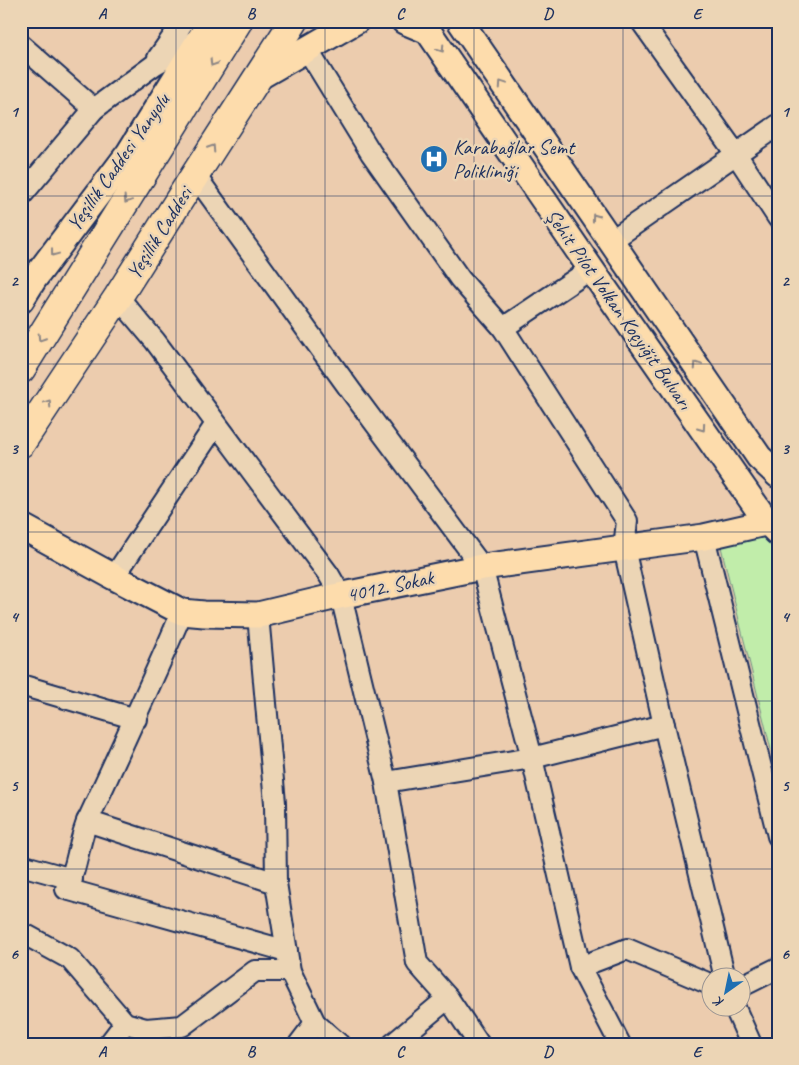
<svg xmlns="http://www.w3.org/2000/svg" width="799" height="1065" font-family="Caveat,sans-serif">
	<rect width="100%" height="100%" fill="#ecccae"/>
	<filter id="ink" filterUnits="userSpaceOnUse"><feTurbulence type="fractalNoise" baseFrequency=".02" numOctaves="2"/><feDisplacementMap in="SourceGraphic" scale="10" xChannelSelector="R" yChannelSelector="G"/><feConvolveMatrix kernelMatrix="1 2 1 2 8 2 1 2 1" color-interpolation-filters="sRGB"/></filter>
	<g filter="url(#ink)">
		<polygon fill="#c1edaa" stroke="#6e8e84" points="759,533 778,554 778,778 720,543"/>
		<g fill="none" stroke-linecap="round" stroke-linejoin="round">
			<g stroke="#1b2f5e" stroke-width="24">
				<g id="minor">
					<polyline points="641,21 736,154 778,218"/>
					<polyline points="21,45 94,109"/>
					<polyline points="307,49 371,153 460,279 503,328 627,521 624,548 664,725 725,978"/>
					<polyline points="158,58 184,21"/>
					<polyline points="195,175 351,391 482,567 532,758 580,967 620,1044"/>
					<polyline points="21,196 94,109 154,65 199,38"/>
					<polyline points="612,240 778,125"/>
					<polyline points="118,297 155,341 329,575 341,596 386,782 417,963 448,998 393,1044"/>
					<polyline points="503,328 591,269"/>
					<polyline points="704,537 778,836"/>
					<polyline points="114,577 216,424"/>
					<path d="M 182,612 C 152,682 120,751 88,820 C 78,842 78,868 66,889 L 287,951"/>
					<polyline points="258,615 275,803 276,883 290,971 315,1023"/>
					<polyline points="21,685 136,719"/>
					<polyline points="386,782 532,758 664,725"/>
					<polyline points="87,821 276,883"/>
					<polyline points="21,865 72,879"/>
					<polyline points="21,937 28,936 70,959 125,1023 146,1029 182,1026 255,971 290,971"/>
					<polyline points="580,967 627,949 712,985"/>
					<polyline points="742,986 778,968"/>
					<polyline points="448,998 479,1044"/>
					<polyline points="735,1008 751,1044"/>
					<polyline points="109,1044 125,1023"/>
					<polyline points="299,1044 315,1023 339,1044"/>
				</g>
			</g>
			<g stroke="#1b2f5e" stroke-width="29">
				<g id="major">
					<polyline points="404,21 428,31 591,269 767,522 777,532"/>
					<polyline points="460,21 759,457 778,475"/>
					<polyline points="257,78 356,21"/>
					<polyline points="21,300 34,279 129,153 211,21"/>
					<polyline points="21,526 114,577 182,612 204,614 258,615 329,598 482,567 704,537 778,520"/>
				</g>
			</g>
			<g stroke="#1b2f5e" stroke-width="31">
				<g id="highway">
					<polyline points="21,369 238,21"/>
					<polyline points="21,443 118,297 195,175 294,21"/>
				</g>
			</g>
			<use href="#minor" stroke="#ecd5b5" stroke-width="20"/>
			<use href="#major" stroke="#fddcac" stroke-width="25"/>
			<use href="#highway" stroke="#fddcac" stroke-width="28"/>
		</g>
		<defs><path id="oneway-chevron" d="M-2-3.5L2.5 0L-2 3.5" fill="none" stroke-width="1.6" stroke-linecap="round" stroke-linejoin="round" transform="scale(1.25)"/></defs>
		<g stroke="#8c8685">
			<use href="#oneway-chevron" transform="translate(441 49) rotate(56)"/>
			<use href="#oneway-chevron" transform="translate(213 63) rotate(122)"/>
			<use href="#oneway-chevron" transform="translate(502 84) rotate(-124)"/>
			<use href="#oneway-chevron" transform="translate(212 148) rotate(-57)"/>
			<use href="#oneway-chevron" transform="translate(127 200) rotate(122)"/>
			<use href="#oneway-chevron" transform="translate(595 217) rotate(-126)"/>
			<use href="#oneway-chevron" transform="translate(54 253) rotate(127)"/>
			<use href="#oneway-chevron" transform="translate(41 338) rotate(122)"/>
			<use href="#oneway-chevron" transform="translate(697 365) rotate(-124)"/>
			<use href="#oneway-chevron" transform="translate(48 403) rotate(-56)"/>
			<use href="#oneway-chevron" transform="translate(702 428) rotate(55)"/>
		</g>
	</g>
	<path fill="none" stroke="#1b2f5e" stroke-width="1" stroke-opacity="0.55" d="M 176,21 L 176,1044M 325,21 L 325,1044M 474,21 L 474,1044M 623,21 L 623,1044M 21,196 L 778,196M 21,364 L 778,364M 21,532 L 778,532M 21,701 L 778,701M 21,869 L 778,869"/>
	<defs>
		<g id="hospital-disc" transform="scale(1.4375)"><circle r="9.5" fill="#1f6fb2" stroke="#ecd5b5"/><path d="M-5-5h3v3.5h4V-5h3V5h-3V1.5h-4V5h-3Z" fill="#fff"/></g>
	</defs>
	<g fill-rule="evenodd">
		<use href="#hospital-disc" x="434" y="159"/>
	</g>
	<g text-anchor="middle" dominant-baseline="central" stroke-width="5" stroke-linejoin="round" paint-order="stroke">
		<g font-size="21" fill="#1b2f5e" stroke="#ecd5b5" text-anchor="start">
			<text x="453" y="147">Karabağlar Semt<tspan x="453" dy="24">Polikliniği</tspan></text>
		</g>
		<g font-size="21" fill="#1b2f5e" stroke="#ecd5b5">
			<text transform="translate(118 162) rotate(-55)">Yeşillik Caddesi Yanyolu</text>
			<text transform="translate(159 233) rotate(-58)">Yeşillik Caddesi</text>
			<text transform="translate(619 309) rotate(55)">Şehit Pilot Volkan Koçyiğit Bulvarı</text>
			<text transform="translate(390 586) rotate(-12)">4012. Sokak</text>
		</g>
	</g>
	<rect width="799" height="1065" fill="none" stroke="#ecd5b5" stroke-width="55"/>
	<g transform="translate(726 992) rotate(213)"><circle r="24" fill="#ecd5b5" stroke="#989392"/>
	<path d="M0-4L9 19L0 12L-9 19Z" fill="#1f6fb2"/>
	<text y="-8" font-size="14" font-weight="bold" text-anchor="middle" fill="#1b2f5e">K</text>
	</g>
	<rect x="28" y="28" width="744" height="1010" fill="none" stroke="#1b2f5e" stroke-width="2"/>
	<g font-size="16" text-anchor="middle" font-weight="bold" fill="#1b2f5e">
		<text x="102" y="19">A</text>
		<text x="251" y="19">B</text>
		<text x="400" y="19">C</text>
		<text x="548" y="19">D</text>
		<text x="697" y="19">E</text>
		<text x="14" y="117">1</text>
		<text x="785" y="117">1</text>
		<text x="14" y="286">2</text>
		<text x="785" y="286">2</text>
		<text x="14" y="454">3</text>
		<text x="785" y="454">3</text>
		<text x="14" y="622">4</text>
		<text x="785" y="622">4</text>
		<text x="14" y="791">5</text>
		<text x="785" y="791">5</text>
		<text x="14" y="959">6</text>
		<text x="785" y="959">6</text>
		<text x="102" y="1057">A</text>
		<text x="251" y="1057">B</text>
		<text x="400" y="1057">C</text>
		<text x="548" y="1057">D</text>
		<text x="697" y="1057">E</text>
	</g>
</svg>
